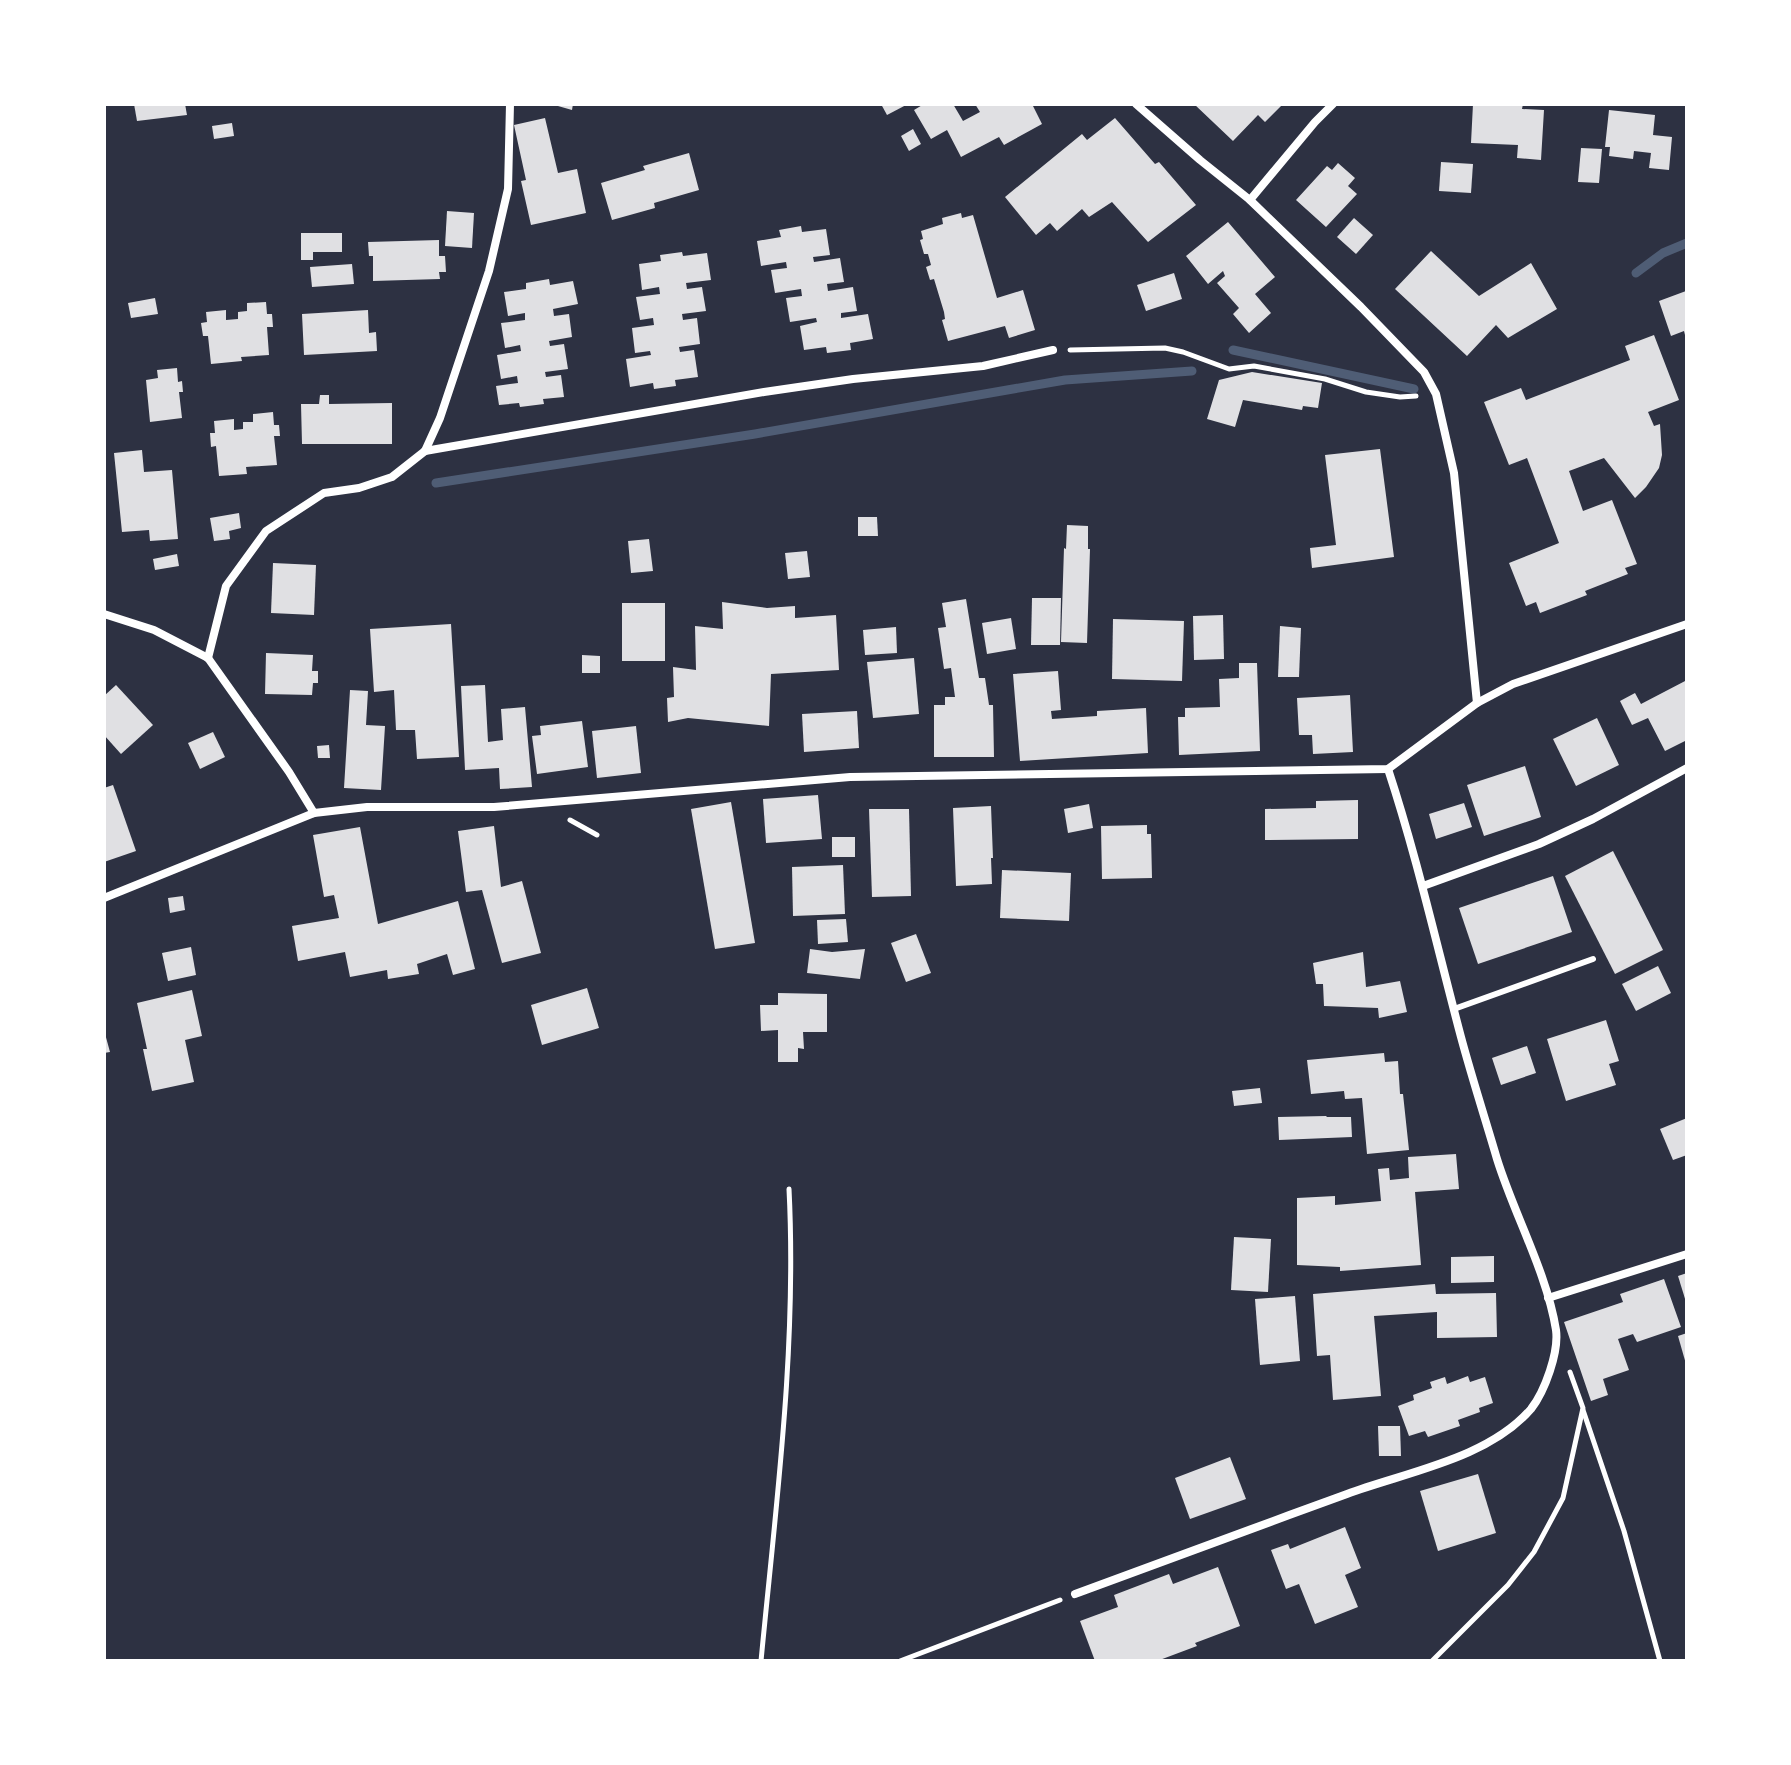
<svg xmlns="http://www.w3.org/2000/svg" width="1791" height="1765" font-family="Roboto,sans-serif">
	<rect width="100%" height="100%" fill="#2d3142"/>
	<g fill="none" stroke-linecap="round" stroke-linejoin="round">
		<g stroke="#4f5d75" stroke-width="9">
			<polyline points="1636,273 1663,253 1687,243"/>
			<polyline points="1233,350 1414,389"/>
			<polyline points="436,483 755,434 1065,380 1192,371"/>
		</g>
	</g>
	<g fill="#e0e0e3">
		<polygon points="134,104 185,104 187,115 137,121"/>
		<polygon points="551,104 573,104 572,110"/>
		<polygon points="881,104 908,104 887,115"/>
		<polygon points="924,104 953,104 963,121 980,112 975,104 1032,104 1042,124 1004,145 999,137 961,157 947,130 931,139 914,110"/>
		<polygon points="1194,104 1283,104 1265,122 1258,115 1233,141"/>
		<polygon points="1473,104 1523,104 1522,109 1544,110 1541,160 1517,158 1518,145 1471,143"/>
		<polygon points="1609,110 1655,115 1653,135 1672,137 1669,170 1649,168 1651,153 1634,151 1633,159 1609,156 1610,147 1605,147"/>
		<polygon points="545,118 558,173 577,169 586,213 531,225 521,181 526,180 514,125"/>
		<polygon points="1115,118 1155,164 1159,162 1196,205 1148,242 1112,202 1089,217 1082,209 1057,231 1050,223 1036,235 1005,197 1082,134 1087,140"/>
		<polygon points="232,123 234,136 214,139 212,126"/>
		<polygon points="913,129 921,144 909,151 901,136"/>
		<polygon points="1581,148 1602,149 1599,183 1578,182"/>
		<polygon points="689,153 699,190 654,203 655,208 612,220 601,183 645,170 643,166"/>
		<polygon points="1441,162 1473,164 1471,193 1439,191"/>
		<polygon points="1338,163 1355,178 1348,186 1357,194 1326,227 1296,200 1327,166 1332,170"/>
		<polygon points="447,211 474,213 472,248 445,246"/>
		<polygon points="961,213 962,218 973,215 997,298 1023,290 1035,330 1009,338 1005,326 948,341 942,320 945,319 944,312 934,279 930,280 926,267 931,265 928,254 924,254 920,240 923,239 921,231 943,224 942,218"/>
		<polygon points="1354,218 1373,235 1356,254 1337,237"/>
		<polygon points="1228,222 1275,277 1255,294 1271,313 1249,333 1233,314 1239,308 1217,283 1225,276 1223,271 1208,284 1186,256"/>
		<polygon points="801,226 802,232 826,229 830,255 813,257 814,262 840,258 844,282 827,284 828,291 853,287 857,311 841,313 841,318 868,314 873,339 850,343 851,350 827,353 826,347 804,350 800,326 817,322 816,318 790,322 786,298 802,296 801,289 775,293 771,270 787,268 786,262 761,266 757,241 781,237 779,230"/>
		<polygon points="301,233 342,233 342,252 313,252 313,260 301,260"/>
		<polygon points="439,240 439,256 445,256 446,272 439,272 440,279 373,281 373,256 369,256 368,242"/>
		<polygon points="1431,251 1479,296 1531,263 1557,309 1508,338 1496,325 1467,356 1395,289"/>
		<polygon points="682,252 683,256 707,253 711,280 686,283 687,289 702,287 706,311 682,314 683,320 697,318 700,344 679,347 680,352 694,350 698,377 675,380 676,386 654,389 653,383 630,387 626,359 651,355 650,351 635,353 632,328 654,325 653,318 640,320 636,297 660,294 659,287 642,290 639,264 661,261 660,255"/>
		<polygon points="352,264 354,284 312,287 310,267"/>
		<polygon points="1174,273 1182,299 1146,311 1137,285"/>
		<polygon points="549,279 550,285 573,281 578,304 553,309 554,316 569,314 572,337 549,341 550,346 564,344 568,369 545,372 546,377 561,375 564,397 543,399 544,404 520,407 519,403 499,405 496,386 518,383 517,376 501,379 497,355 521,351 520,345 505,348 501,323 525,320 525,313 508,316 504,292 526,289 526,283"/>
		<polygon points="1686,291 1687,295 1686,339 1684,331 1671,336 1659,301"/>
		<polygon points="155,298 158,314 131,318 128,303"/>
		<polygon points="266,302 267,314 272,314 273,327 267,327 269,355 241,357 242,361 211,364 208,336 203,336 201,323 207,322 206,312 226,310 226,320 238,319 238,312 247,311 247,303"/>
		<polygon points="368,310 369,333 376,332 377,351 304,355 302,314"/>
		<polygon points="1654,335 1679,400 1648,412 1654,426 1660,424 1662,455 1659,468 1646,487 1635,498 1604,458 1569,471 1583,511 1612,500 1637,564 1625,568 1628,574 1585,591 1587,595 1540,613 1536,602 1526,606 1509,563 1559,543 1527,458 1509,465 1484,402 1521,388 1526,400 1630,360 1625,346"/>
		<polygon points="177,368 178,382 182,381 183,392 179,392 182,418 150,422 146,380 158,378 157,370"/>
		<polygon points="1252,372 1322,383 1318,408 1303,406 1302,410 1243,400 1235,427 1207,419 1219,380"/>
		<polygon points="320,395 329,395 329,404 392,403 392,444 302,444 301,404 319,404"/>
		<polygon points="273,412 274,425 279,425 280,436 274,436 277,465 246,467 247,474 219,476 216,446 211,447 210,433 215,433 214,421 234,419 234,430 243,429 243,422 253,422 253,414"/>
		<polygon points="1380,449 1394,557 1312,568 1310,548 1336,545 1325,455"/>
		<polygon points="142,450 144,472 172,470 178,539 150,541 149,530 122,532 114,453"/>
		<polygon points="239,513 241,528 229,531 230,539 214,541 210,518"/>
		<polygon points="858,517 877,517 878,536 858,536"/>
		<polygon points="1067,525 1088,526 1088,549 1090,549 1087,643 1061,642 1064,548 1066,549"/>
		<polygon points="649,539 653,571 631,573 628,541"/>
		<polygon points="807,551 810,577 788,579 785,553"/>
		<polygon points="177,554 179,566 155,570 153,559"/>
		<polygon points="273,563 316,565 314,615 271,613"/>
		<polygon points="1032,598 1061,598 1060,645 1031,645"/>
		<polygon points="966,599 979,678 985,678 989,705 993,705 994,757 934,757 934,705 945,705 945,697 955,697 951,668 944,669 938,628 946,627 942,603"/>
		<polygon points="722,602 767,608 795,606 795,618 836,615 839,670 771,674 769,726 688,718 668,722 667,698 674,697 673,667 696,670 695,626 723,629"/>
		<rect x="622" y="603" width="43" height="58"/>
		<polygon points="1223,615 1224,659 1194,660 1193,616"/>
		<polygon points="1011,618 1016,649 987,654 982,623"/>
		<polygon points="1113,619 1184,621 1182,681 1112,679"/>
		<polygon points="451,624 459,757 417,759 415,730 396,730 394,690 374,692 370,629"/>
		<polygon points="1280,626 1301,628 1299,677 1278,677"/>
		<polygon points="896,627 897,653 865,655 863,630"/>
		<polygon points="266,653 313,655 312,671 318,671 318,683 313,683 312,695 265,694"/>
		<polygon points="582,655 600,656 600,673 582,673"/>
		<polygon points="914,658 919,714 873,718 867,662"/>
		<polygon points="1239,663 1257,663 1260,751 1179,755 1178,717 1185,717 1185,708 1220,707 1219,679 1239,678"/>
		<polygon points="1058,671 1061,710 1051,711 1052,719 1097,716 1097,711 1146,708 1148,753 1020,761 1013,674"/>
		<polygon points="1687,680 1687,740 1665,751 1648,718 1632,725 1620,701 1635,693 1641,704"/>
		<polygon points="116,685 153,725 121,754 104,735 104,696"/>
		<polygon points="485,685 488,742 503,740 501,709 525,707 532,787 500,789 499,768 465,770 461,686"/>
		<polygon points="350,690 368,691 366,725 385,726 381,790 344,788"/>
		<polygon points="1350,695 1353,752 1313,754 1312,735 1299,735 1297,698"/>
		<polygon points="857,711 859,748 804,752 802,714"/>
		<polygon points="1597,718 1619,765 1576,786 1553,739"/>
		<polygon points="582,721 588,767 537,774 532,736 541,735 540,726"/>
		<polygon points="636,726 641,773 597,778 592,731"/>
		<polygon points="213,732 225,757 200,769 188,743"/>
		<polygon points="329,745 330,758 318,758 317,746"/>
		<polygon points="1525,766 1541,817 1484,836 1467,785"/>
		<polygon points="113,785 136,851 104,862 104,788"/>
		<polygon points="818,795 822,839 766,843 763,799"/>
		<polygon points="1358,800 1358,839 1265,840 1265,809 1316,808 1316,801"/>
		<polygon points="731,802 755,943 715,949 691,809"/>
		<polygon points="1464,803 1472,827 1436,839 1429,814"/>
		<polygon points="1089,804 1093,828 1068,833 1064,809"/>
		<polygon points="991,806 993,858 991,858 992,884 956,886 953,808"/>
		<polygon points="869,809 909,809 911,896 872,897"/>
		<polygon points="1147,825 1147,834 1151,834 1152,878 1102,879 1101,826"/>
		<polygon points="494,826 501,887 522,881 541,953 502,963 482,890 466,892 458,831"/>
		<polygon points="360,827 378,924 458,901 475,969 453,975 447,954 417,964 419,974 388,979 387,970 350,977 345,952 298,961 292,926 339,918 334,895 324,897 313,835"/>
		<rect x="832" y="837" width="23" height="20"/>
		<polygon points="1613,851 1663,950 1615,974 1565,876"/>
		<polygon points="843,865 845,914 793,916 792,867"/>
		<polygon points="1002,870 1071,873 1069,921 1000,918"/>
		<polygon points="1553,876 1572,932 1478,964 1459,908"/>
		<polygon points="183,896 185,910 170,913 168,898"/>
		<polygon points="846,919 848,942 818,944 817,920"/>
		<polygon points="916,934 931,973 906,982 891,943"/>
		<polygon points="191,947 196,975 168,981 162,953"/>
		<polygon points="810,949 832,952 865,949 860,979 807,973"/>
		<polygon points="1363,952 1366,987 1400,981 1407,1012 1379,1018 1378,1008 1324,1006 1323,984 1316,984 1313,963"/>
		<polygon points="1658,966 1671,993 1636,1011 1622,984"/>
		<polygon points="587,988 599,1028 542,1045 531,1005"/>
		<polygon points="192,990 202,1036 185,1040 194,1082 152,1091 143,1049 147,1049 137,1003"/>
		<polygon points="778,993 827,994 827,1032 803,1032 804,1049 798,1048 798,1062 778,1062 778,1030 761,1031 760,1005 778,1005"/>
		<polygon points="1606,1020 1619,1061 1609,1064 1616,1085 1566,1101 1547,1039"/>
		<polygon points="104,1030 110,1052 104,1053"/>
		<polygon points="1527,1046 1536,1073 1501,1085 1492,1058"/>
		<polygon points="1384,1053 1385,1062 1398,1061 1400,1094 1403,1094 1409,1150 1367,1154 1362,1098 1345,1099 1344,1091 1311,1094 1307,1060"/>
		<polygon points="1260,1088 1262,1103 1234,1106 1232,1091"/>
		<polygon points="1326,1116 1327,1117 1351,1117 1352,1137 1279,1140 1278,1117"/>
		<polygon points="1687,1118 1687,1155 1673,1160 1660,1129"/>
		<polygon points="1456,1154 1459,1189 1415,1192 1421,1265 1340,1271 1340,1267 1297,1265 1297,1198 1335,1196 1335,1205 1381,1201 1378,1169 1389,1168 1390,1180 1409,1178 1408,1157"/>
		<polygon points="1234,1237 1271,1239 1268,1292 1231,1290"/>
		<polygon points="1494,1256 1494,1282 1451,1283 1451,1257"/>
		<polygon points="1687,1273 1687,1301 1686,1302 1678,1276"/>
		<polygon points="1664,1279 1681,1327 1637,1342 1633,1334 1618,1339 1629,1370 1603,1379 1608,1395 1591,1401 1564,1322 1623,1302 1620,1294"/>
		<polygon points="1435,1284 1436,1294 1496,1293 1497,1337 1437,1338 1437,1312 1374,1316 1381,1396 1333,1400 1330,1355 1317,1356 1313,1294"/>
		<polygon points="1295,1296 1300,1361 1260,1365 1255,1299"/>
		<polygon points="1687,1333 1687,1364 1686,1364 1678,1336"/>
		<polygon points="1468,1376 1470,1382 1485,1377 1493,1403 1479,1408 1480,1412 1458,1420 1460,1426 1428,1437 1425,1431 1409,1436 1398,1406 1414,1400 1413,1395 1432,1388 1430,1382 1445,1377 1447,1384"/>
		<polygon points="1378,1426 1400,1426 1401,1456 1379,1456"/>
		<polygon points="1230,1457 1246,1499 1190,1519 1175,1478"/>
		<polygon points="1478,1474 1496,1533 1438,1551 1420,1491"/>
		<polygon points="1345,1527 1361,1568 1345,1575 1358,1607 1315,1624 1299,1584 1286,1589 1271,1550 1288,1544 1290,1549"/>
		<polygon points="1218,1567 1240,1626 1195,1643 1197,1646 1157,1661 1095,1661 1080,1621 1118,1607 1114,1595 1169,1574 1173,1584"/>
	</g>
	<g fill="none" stroke-linecap="round" stroke-linejoin="round">
		<g stroke="#fff" stroke-width="5">
			<polyline points="1070,350 1165,348 1183,352 1229,369 1254,366 1325,379 1366,392 1400,397 1416,396"/>
			<polyline points="570,820 597,835"/>
			<polyline points="1583,1410 1624,1531 1660,1661"/>
			<path d="M 761,1661 C 776,1504 797,1347 789,1189"/>
			<polyline points="900,1661 1060,1600"/>
			<polyline points="1432,1661 1508,1585 1534,1552 1563,1498 1583,1408 1570,1372"/>
		</g>
		<polyline stroke="#fff" stroke-width="6" points="1454,1009 1593,959"/>
		<g stroke="#fff" stroke-width="8">
			<polyline points="1136,104 1200,160 1250,200 1361,307 1424,372 1436,394 1454,473 1477,703"/>
			<polyline points="1250,200 1315,122 1333,104"/>
			<polyline points="425,451 764,392 853,379 983,366 1053,350"/>
			<polyline points="104,614 154,630 208,658 289,772 314,813"/>
			<polyline points="208,658 226,586 266,531 324,493 359,488 392,477 425,451 440,418 489,271 508,189 510,104"/>
			<polyline points="1423,886 1539,844 1593,819 1687,768"/>
			<polyline points="104,898 314,813 367,807 494,807 850,777 1388,769 1477,703 1513,684 1687,624"/>
			<polyline points="1548,1298 1687,1254"/>
			<path d="M 1075,1594 C 1165,1561 1256,1527 1347,1494 C 1406,1472 1488,1459 1531,1409 C 1545,1391 1559,1352 1556,1330 C 1547,1273 1514,1214 1497,1159 C 1485,1118 1472,1078 1461,1037 C 1437,947 1417,857 1388,769"/>
		</g>
	</g>
	<rect width="1791" height="1765" fill="none" stroke="#ffffff" stroke-width="212"/>
</svg>
